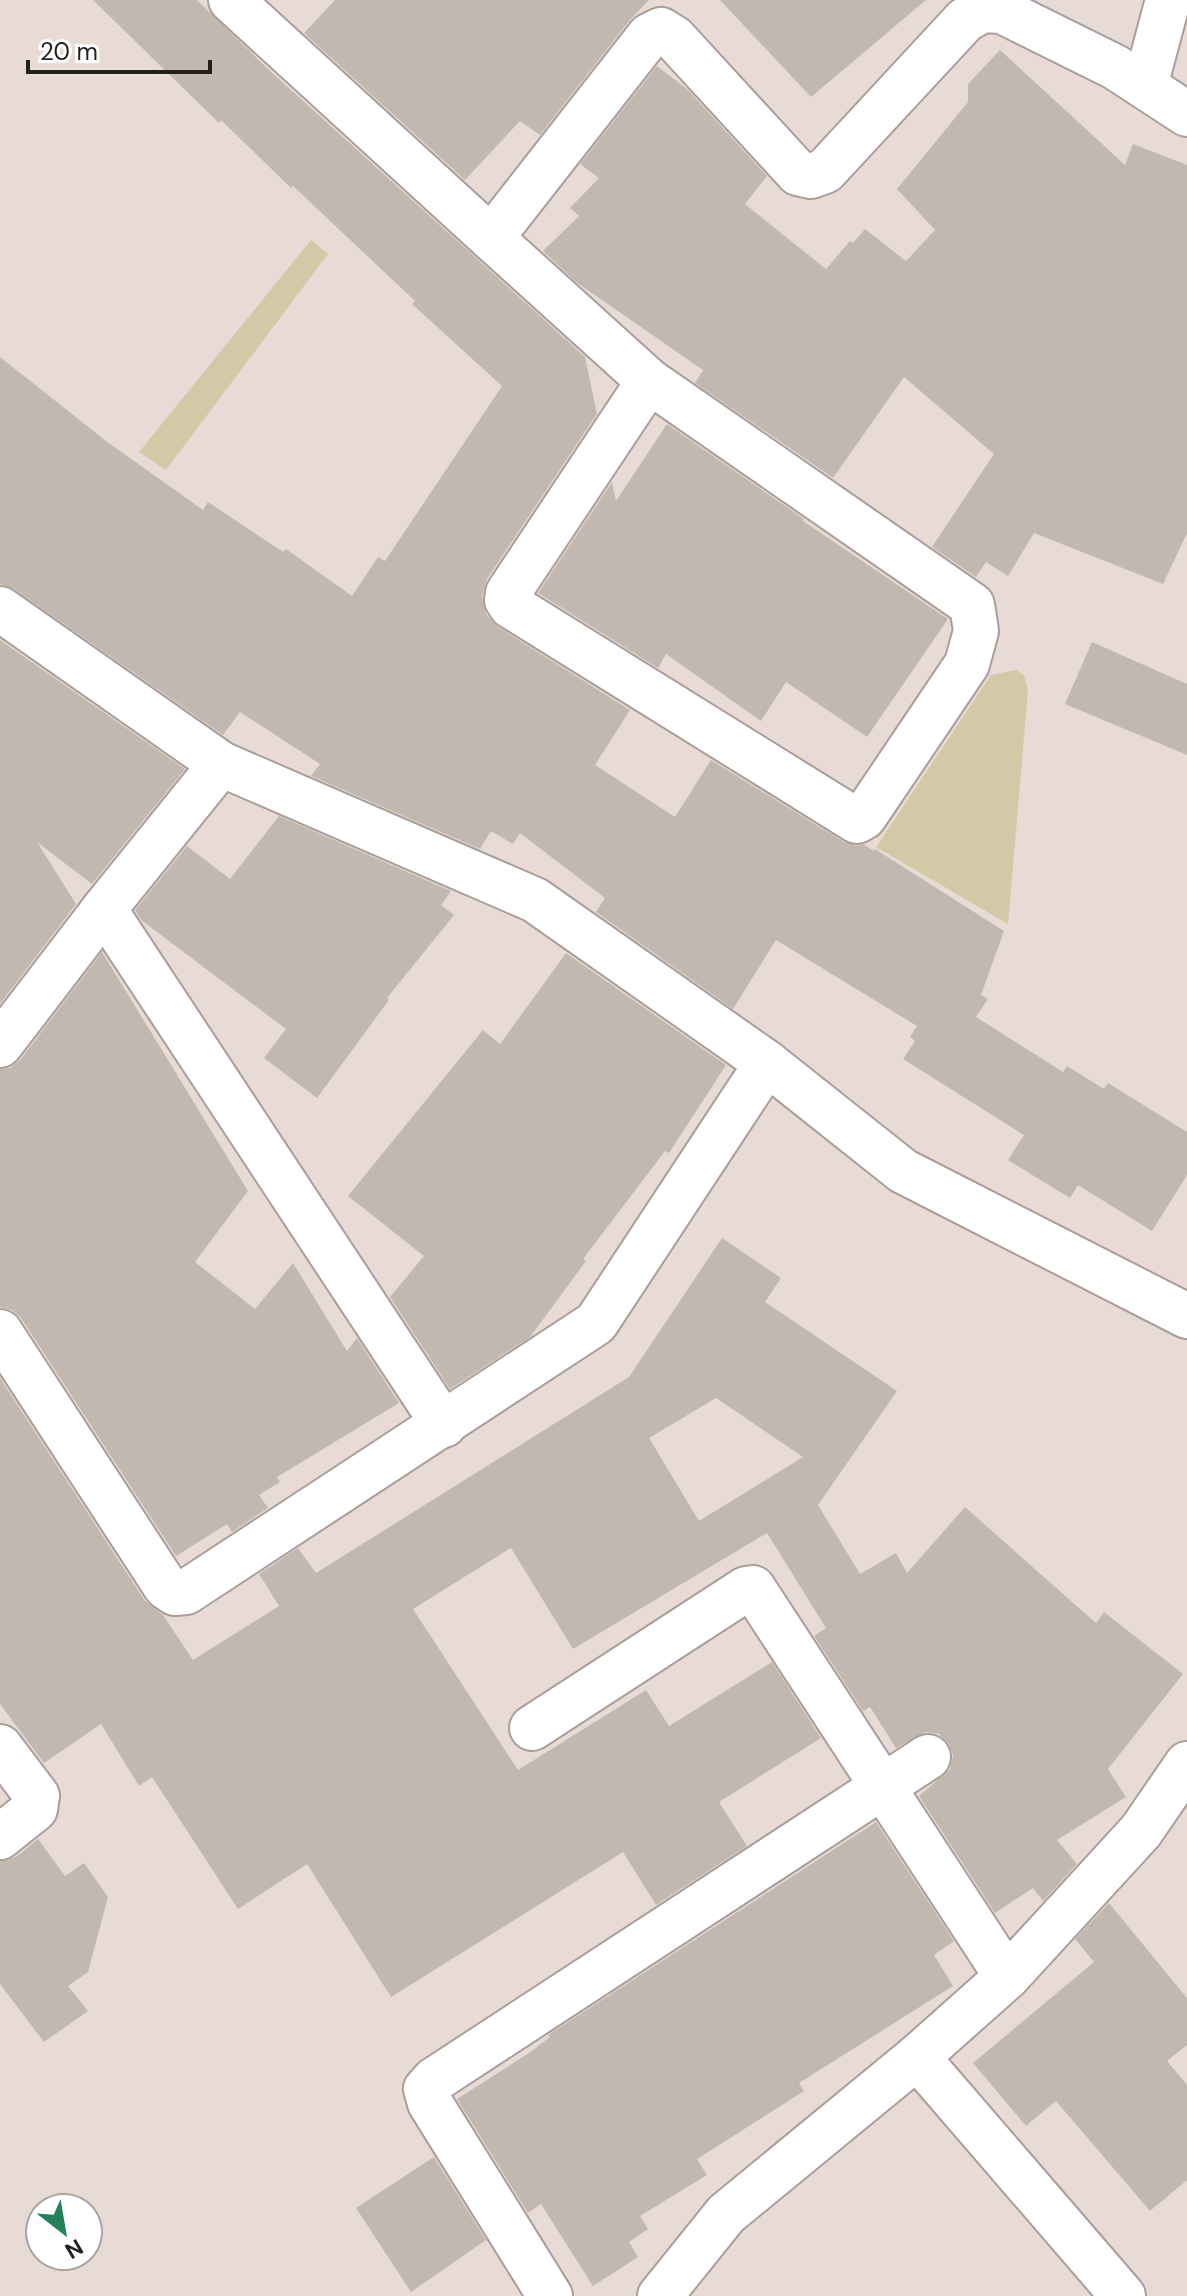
<svg xmlns="http://www.w3.org/2000/svg" width="1187" height="2296" font-family="'DM Sans',sans-serif">
	<rect width="100%" height="100%" fill="#e8dbd5"/>
	<g fill="#d3c9a7">
		<polygon points="311,240 328,254 166,470 139,452"/>
		<polygon points="1016,670 1024,675 1028,691 1008,924 876,847 991,675"/>
	</g>
	<g fill="#c1b9af" fill-rule="evenodd">
		<polygon points="93,0 197,0 268,69 585,357 597,414 487,579 482,596 486,614 498,627 630,710 595,765 675,817 711,760 844,842 856,846 863,844 874,851 875,849 1004,931 981,995 988,999 976,1017 1063,1072 1067,1066 1104,1089 1108,1083 1187,1132 1187,1175 1152,1231 1078,1185 1070,1198 1008,1160 1024,1135 903,1059 915,1041 910,1037 917,1026 776,940 733,1009 596,912 605,898 520,833 513,844 491,831 480,849 311,776 320,764 240,712 223,735 14,589 0,584 0,357 106,441 203,510 208,502 283,552 286,549 352,596 378,557 385,561 502,386 412,304 415,301 293,186 291,188 221,120 219,123"/>
		<polygon points="335,0 649,0 629,21 540,135 520,121 465,180 304,33"/>
		<polygon points="720,0 926,0 811,97"/>
		<polygon points="1000,50 1125,165 1133,144 1187,165 1187,533 1163,584 1034,533 1008,576 986,562 976,577 932,547 994,454 904,377 833,478 695,383 703,370 576,282 543,251 579,216 570,208 599,178 580,164 657,66 687,89 767,176 745,204 826,269 850,241 853,243 865,229 906,261 935,230 897,189 968,102 968,84"/>
		<polygon points="667,424 804,519 803,521 948,619 867,737 786,682 761,721 666,654 658,668 538,593 612,482 616,501"/>
		<polygon points="0,640 185,769 92,884 37,842 76,904 0,1004"/>
		<polygon points="1092,642 1187,684 1187,755 1065,704"/>
		<polygon points="279,816 451,891 441,905 454,915 387,998 389,1000 317,1098 264,1058 286,1029 141,920 135,910 187,846 230,879"/>
		<polygon points="102,952 248,1191 195,1262 255,1309 293,1263 347,1351 357,1338 399,1403 277,1477 280,1482 259,1495 268,1508 232,1532 227,1524 176,1556 21,1318 12,1310 0,1307 0,1069 10,1068 20,1060"/>
		<polygon points="566,953 726,1065 669,1153 665,1151 583,1259 586,1261 530,1337 450,1389 390,1297 424,1256 348,1196 483,1030 500,1044"/>
		<path d="M 722,1238 L 781,1278 L 765,1302 L 897,1391 L 818,1505 L 860,1574 L 896,1553 L 907,1573 L 965,1507 L 1096,1623 L 1104,1612 L 1183,1674 L 1108,1769 L 1126,1797 L 1057,1840 L 1077,1864 L 1043,1901 L 1033,1888 L 995,1913 L 919,1796 L 950,1769 L 953,1756 L 949,1744 L 939,1734 L 926,1732 L 896,1748 L 870,1707 L 863,1711 L 814,1636 L 826,1628 L 767,1533 L 573,1649 L 511,1548 L 413,1609 L 518,1770 L 646,1690 L 669,1726 L 772,1662 L 821,1738 L 719,1802 L 747,1846 L 656,1905 L 623,1852 L 391,1997 L 307,1864 L 238,1909 L 152,1777 L 139,1786 L 101,1724 L 44,1763 L 0,1704 L 0,1378 L 145,1601 L 163,1615 L 193,1660 L 279,1606 L 259,1574 L 298,1548 L 316,1573 L 629,1377 ZM 716,1398 L 803,1457 L 699,1521 L 649,1438 Z"/>
		<polygon points="876,1822 954,1941 934,1955 953,1986 799,2083 804,2091 697,2159 707,2175 640,2216 648,2229 629,2242 638,2257 593,2286 541,2204 528,2213 457,2099 529,2053 550,2037 548,2035"/>
		<polygon points="38,1839 65,1876 84,1863 108,1897 88,1972 68,1986 88,2011 44,2042 0,1984 0,1861 16,1857"/>
		<polygon points="1109,1903 1187,1998 1187,2045 1167,2061 1187,2085 1187,2180 1150,2211 1056,2101 1026,2126 973,2063 1094,1962 1075,1939"/>
		<polygon points="434,2157 486,2240 411,2292 356,2208"/>
	</g>
	<g fill="none" stroke-linecap="round" stroke-linejoin="round">
		<g stroke="#aa9e98" stroke-width="48">
			<g id="street">
				<polyline points="231,0 491,238 649,36 661,30 674,38 798,173 811,176 825,171 965,20 982,10 1002,11 1115,67 1187,114"/>
				<polyline points="1145,86 1168,0"/>
				<polyline points="491,238 649,381 972,605 976,631 967,664 864,817 857,821 511,606 507,600 508,593 649,381"/>
				<polyline points="0,609 221,764 535,900 767,1063 903,1171 1187,1316"/>
				<polyline points="104,909 444,1425"/>
				<polyline points="0,1045 104,909 221,764"/>
				<polyline points="0,1332 166,1587 175,1593 186,1592 596,1323 767,1063"/>
				<polyline points="532,1728 746,1589 753,1588 1007,1977"/>
				<polyline points="0,1747 37,1796 35,1809 0,1837"/>
				<polyline points="917,2057 1123,2296"/>
				<polyline points="550,2296 430,2103 426,2089 434,2080 928,1757"/>
				<polyline points="660,2296 726,2214 917,2057 1007,1977 1141,1831 1187,1764"/>
			</g>
		</g>
		<use href="#street" stroke="#fff" stroke-width="44"/>
	</g>
	<g transform="translate(64 2232) rotate(149)"><circle r="38" fill="#ffffff" stroke="#a7a5a4" stroke-width="2"/>
	<path d="M0-6L14 30L0 20L-14 30Z" fill="#24825a"/>
	<text y="-12" font-size="22" font-weight="bold" text-anchor="middle" fill="#231f1c">N</text>
	</g>
	<path d="M28 60v12h182v-12" fill="none" stroke="#231f1c" stroke-width="4"/>
	<text x="40" y="60" font-size="24" fill="#231f1c" stroke="#ffffff" stroke-width="6" paint-order="stroke">20 m</text>
</svg>
